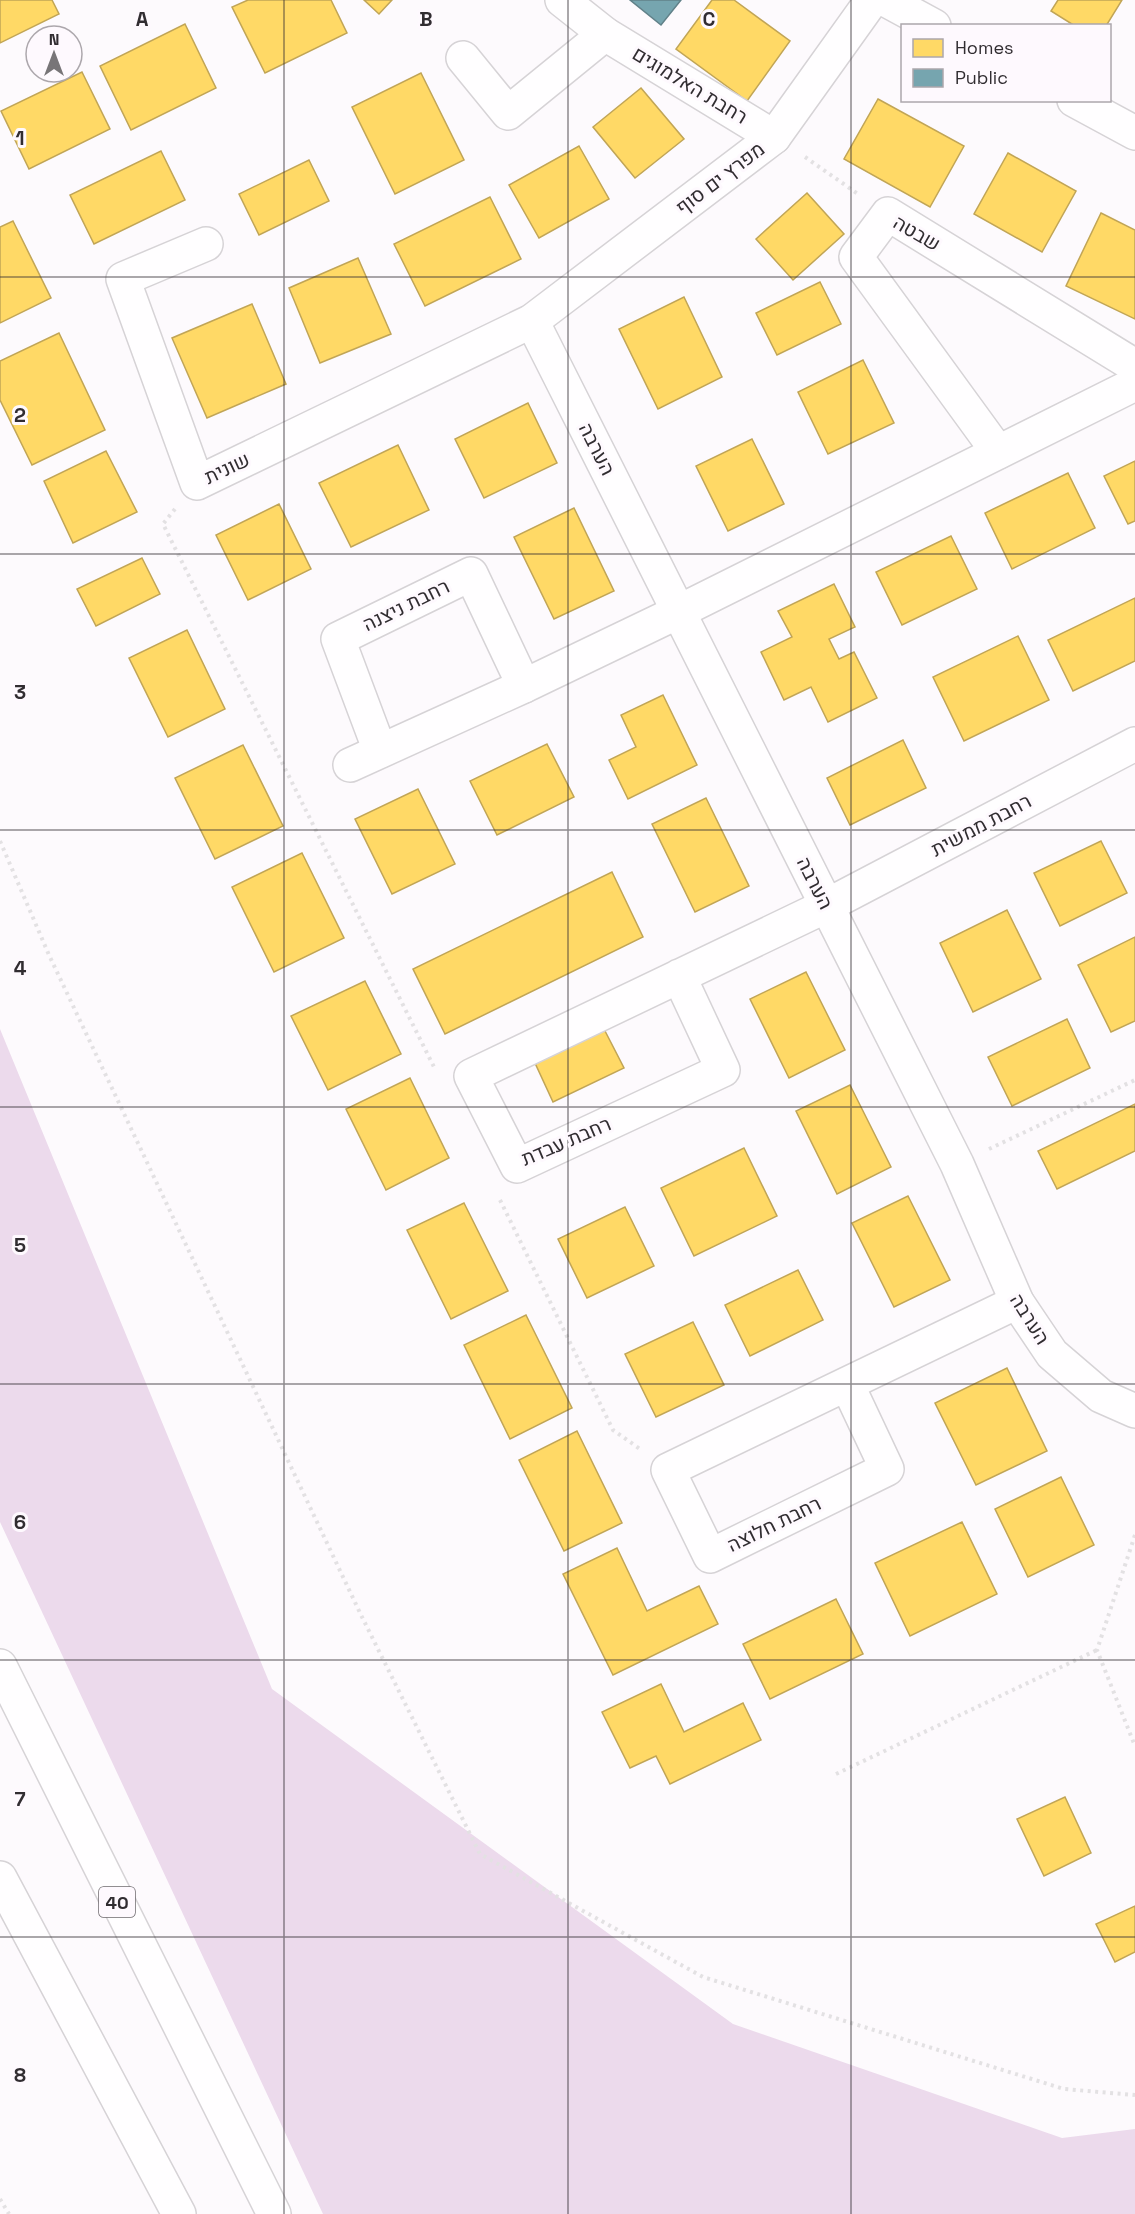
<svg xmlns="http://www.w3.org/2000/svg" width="1135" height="2214" font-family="'Space Grotesk',Heebo,sans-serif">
	<rect width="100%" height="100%" fill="#fdfafd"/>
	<polygon fill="#ecdaec" points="0,1029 272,1689 733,2024 1062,2138 1135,2129 1135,2214 323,2214 0,1522"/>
	<g fill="#ffd966" stroke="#c1a556" stroke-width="1.5">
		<polygon points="0,0 52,0 59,14 0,43"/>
		<polygon points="248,0 331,0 347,33 265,73 232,7"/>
		<polygon points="364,0 392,0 379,14"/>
		<polygon points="712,0 734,0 790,41 747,101 676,49"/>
		<polygon points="1058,0 1122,0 1106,26 1075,26 1051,11"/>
		<polygon points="185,24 216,88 131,130 100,66"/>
		<polygon points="82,72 110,129 29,169 1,111"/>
		<polygon points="421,73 464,160 395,194 352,107"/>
		<polygon points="641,88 684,139 635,178 593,127"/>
		<polygon points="878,99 964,146 930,207 844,159"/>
		<polygon points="579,146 609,199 539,238 509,185"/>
		<polygon points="161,151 185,200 94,244 70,195"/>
		<polygon points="1008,153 1076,191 1042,252 974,214"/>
		<polygon points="309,160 329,201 259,235 239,194"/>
		<polygon points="807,193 844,234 793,280 756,239"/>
		<polygon points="490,197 521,259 425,306 394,244"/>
		<polygon points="1101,213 1135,230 1135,319 1066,286"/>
		<polygon points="13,221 51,298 0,323 0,227"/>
		<polygon points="358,258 391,334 320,363 289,288"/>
		<polygon points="820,282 841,324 777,355 756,313"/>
		<polygon points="684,297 722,377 658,409 619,329"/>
		<polygon points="252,304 286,384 207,418 172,338"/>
		<polygon points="59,333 105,430 32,465 0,400 0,361"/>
		<polygon points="863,360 894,423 828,454 798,392"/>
		<polygon points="528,403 557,463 484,498 455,439"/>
		<polygon points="752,439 784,504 728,531 696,466"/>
		<polygon points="398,445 429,510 351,547 319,483"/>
		<polygon points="106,451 137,512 73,543 44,481"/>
		<polygon points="1135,461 1135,521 1128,524 1104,476"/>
		<polygon points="1068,473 1095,528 1012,569 985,513"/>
		<polygon points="279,504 311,569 248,600 216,535"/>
		<polygon points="574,508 614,591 554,619 514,537"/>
		<polygon points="951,536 977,589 902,625 876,572"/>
		<polygon points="142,558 160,594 96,626 77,589"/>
		<polygon points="834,584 855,627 829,639 839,659 854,652 877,698 828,722 811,687 784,700 761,652 792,637 778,611"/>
		<polygon points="1135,598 1135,661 1073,691 1048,640"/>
		<polygon points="187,630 225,709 168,737 129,658"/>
		<polygon points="1018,636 1049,700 964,741 933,677"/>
		<polygon points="663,695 697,765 628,799 609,760 636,747 621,715"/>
		<polygon points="903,740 926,788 850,825 827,778"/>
		<polygon points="547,744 574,797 497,835 470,781"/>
		<polygon points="243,745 283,826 215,859 175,778"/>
		<polygon points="418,789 455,864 392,894 355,819"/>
		<polygon points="706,798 749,886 695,912 652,824"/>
		<polygon points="1101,841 1127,893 1060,926 1034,873"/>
		<polygon points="302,853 344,938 274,972 232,887"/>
		<polygon points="612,872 643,937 445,1034 413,969"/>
		<polygon points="1007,910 1041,979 973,1012 940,943"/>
		<polygon points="1135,937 1135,1021 1111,1032 1078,965"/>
		<polygon points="806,972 845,1050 789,1078 750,999"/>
		<polygon points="365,981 401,1054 328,1090 291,1016"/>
		<polygon points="1067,1019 1090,1068 1012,1106 988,1057"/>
		<polygon points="604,1029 624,1068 553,1102 535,1063"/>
		<polygon points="410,1078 449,1158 386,1190 346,1109"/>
		<polygon points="850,1085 891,1167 837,1194 796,1111"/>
		<polygon points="1135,1104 1135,1151 1057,1189 1038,1151"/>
		<polygon points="744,1148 777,1216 694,1256 661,1188"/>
		<polygon points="908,1196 950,1280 894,1307 852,1223"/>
		<polygon points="464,1203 508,1291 451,1319 407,1230"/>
		<polygon points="625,1207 654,1266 587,1298 558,1239"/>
		<polygon points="798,1270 823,1320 750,1356 725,1305"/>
		<polygon points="526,1315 572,1408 510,1439 464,1345"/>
		<polygon points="693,1322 724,1385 656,1417 625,1354"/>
		<polygon points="1007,1368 1047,1451 976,1485 935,1403"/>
		<polygon points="577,1431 622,1523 564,1551 519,1460"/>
		<polygon points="1061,1477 1094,1545 1028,1577 995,1509"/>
		<polygon points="962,1522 997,1594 910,1636 875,1563"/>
		<polygon points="617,1548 647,1611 699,1586 718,1624 613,1675 563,1574"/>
		<polygon points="836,1599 863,1654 770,1699 743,1644"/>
		<polygon points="661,1684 684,1732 743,1703 761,1740 670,1784 656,1756 630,1768 602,1712"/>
		<polygon points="1065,1797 1091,1853 1044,1876 1017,1819"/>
		<polygon points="1135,1906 1135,1952 1115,1962 1096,1924"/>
	</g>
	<polygon fill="#76a5af" stroke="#618189" stroke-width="1.5" points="630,0 681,0 661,25"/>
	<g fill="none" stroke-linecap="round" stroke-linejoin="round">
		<g stroke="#d6d3d6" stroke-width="36">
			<g id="street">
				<polyline points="562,0 605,34 774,137"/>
				<polyline points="463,58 508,113 605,34"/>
				<polyline points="206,244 123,279 197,483 532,321 774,137 872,0"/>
				<polyline points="532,321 957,1164 1017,1302 1052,1354 1101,1396 1135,1411"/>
				<polyline points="998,452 856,257 888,214 1135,366"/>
				<polyline points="380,751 338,639 471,574 524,686"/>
				<polyline points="350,765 524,686 678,612 1135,384"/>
				<polyline points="679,976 723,1070 517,1166 471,1076 826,906 1135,744"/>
				<polyline points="847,1384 887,1469 710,1556 668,1470 1017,1302"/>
			</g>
		</g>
		<g stroke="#d6d3d6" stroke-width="36">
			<g id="secondary">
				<polyline points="886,0 934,26"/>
				<polyline points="1074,100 1135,133"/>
			</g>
		</g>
		<g stroke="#d6d3d6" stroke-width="36">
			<g id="highway">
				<polyline points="0,1666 274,2214"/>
				<polyline points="0,1878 179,2214"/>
			</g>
		</g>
		<g stroke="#e3e1e3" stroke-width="4" stroke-dasharray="3 4.5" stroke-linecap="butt">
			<polyline points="805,157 858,194"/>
			<polyline points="175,509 163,524 435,1069"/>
			<polyline points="0,841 49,955 361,1615 480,1854 703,1977 1064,2089 1135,2095"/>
			<polyline points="989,1149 1135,1080"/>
			<polyline points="500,1200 613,1430 640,1449"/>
			<polyline points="1135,1535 1097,1650 1135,1746"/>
			<polyline points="836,1774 1097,1650"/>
			<polyline points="0,2199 9,2214"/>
		</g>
		<use href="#street" stroke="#fffeff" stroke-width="33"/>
		<use href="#secondary" stroke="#fffeff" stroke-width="33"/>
		<use href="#highway" stroke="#fffeff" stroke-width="33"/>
	</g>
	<path fill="none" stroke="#312d31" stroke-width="1.5" stroke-opacity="0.55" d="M 284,0 L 284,2214M 568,0 L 568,2214M 851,0 L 851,2214M 0,277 L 1135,277M 0,554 L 1135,554M 0,830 L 1135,830M 0,1107 L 1135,1107M 0,1384 L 1135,1384M 0,1660 L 1135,1660M 0,1937 L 1135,1937"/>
	<g text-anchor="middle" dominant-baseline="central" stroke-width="6" stroke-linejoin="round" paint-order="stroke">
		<rect fill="#fef9fe" stroke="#6e6a6e" stroke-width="1.5" x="99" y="1887" width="36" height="30" rx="4.5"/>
		<g font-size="18" font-weight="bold" fill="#312d31">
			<text x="117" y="1902">40</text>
		</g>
		<g font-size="20" fill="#312d31" stroke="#fef9fe">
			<text transform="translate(690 85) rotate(31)">רחבת האלמוגים</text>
			<text transform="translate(720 178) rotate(-37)">מפרץ ים סוף</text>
			<text transform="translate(917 233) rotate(30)">שבטה</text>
			<text transform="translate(597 449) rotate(63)">הערבה</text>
			<text transform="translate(227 468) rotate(-25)">שונית</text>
			<text transform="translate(406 605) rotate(-26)">רחבת ניצנה</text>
			<text transform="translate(981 825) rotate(-28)">רחבת ממשית</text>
			<text transform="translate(815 883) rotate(63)">הערבה</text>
			<text transform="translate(566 1141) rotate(-23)">רחבת עבדת</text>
			<text transform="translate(1030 1319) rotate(58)">הערבה</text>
			<text transform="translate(774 1524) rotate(-26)">רחבת חלוצה</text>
		</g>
	</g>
	<g font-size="20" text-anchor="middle" font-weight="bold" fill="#312d31" stroke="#fef9fe" stroke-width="6" stroke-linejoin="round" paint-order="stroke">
		<text x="142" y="26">A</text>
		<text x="426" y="26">B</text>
		<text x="709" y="26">C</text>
		<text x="20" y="145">1</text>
		<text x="20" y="422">2</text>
		<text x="20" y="699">3</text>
		<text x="20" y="975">4</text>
		<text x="20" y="1252">5</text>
		<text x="20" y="1529">6</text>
		<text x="20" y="1806">7</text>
		<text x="20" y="2082">8</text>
	</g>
	<rect x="901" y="24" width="210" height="78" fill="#fef9fe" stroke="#aca7ac" stroke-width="1.5"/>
	<rect x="913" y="39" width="30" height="18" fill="#ffd966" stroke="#aca7ac" stroke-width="1.5"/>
	<text x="955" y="54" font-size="18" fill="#312d31">Homes</text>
	<rect x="913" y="69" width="30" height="18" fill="#76a5af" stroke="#aca7ac" stroke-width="1.5"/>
	<text x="955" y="84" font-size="18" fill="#312d31">Public</text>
	<g transform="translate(54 54)"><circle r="28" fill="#fef9fe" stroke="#aca7ac" stroke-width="1.5"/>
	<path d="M0-4.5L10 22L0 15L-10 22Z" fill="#787578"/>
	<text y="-9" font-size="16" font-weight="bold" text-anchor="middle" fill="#312d31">N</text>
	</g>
</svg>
